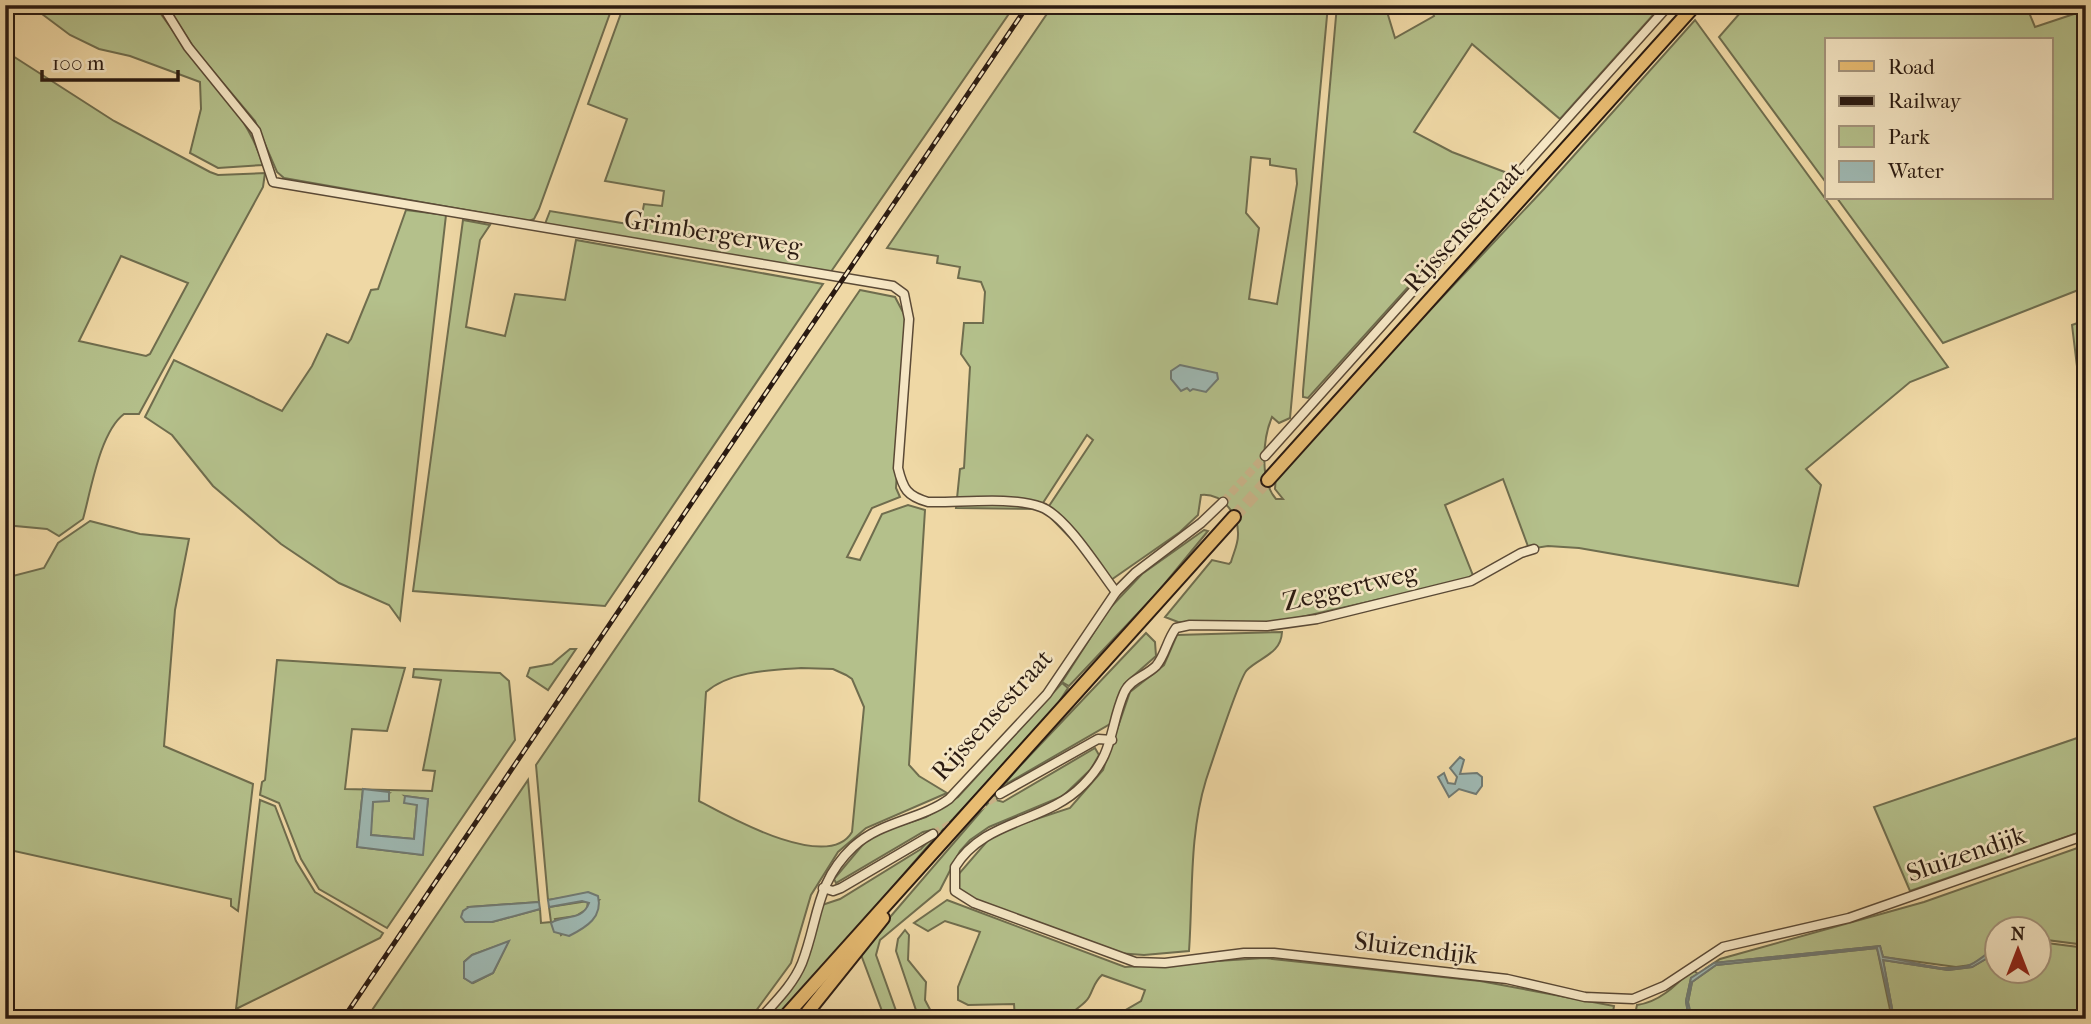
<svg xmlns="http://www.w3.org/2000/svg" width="2091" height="1024" font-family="'IM FELL French Canon',serif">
	<rect width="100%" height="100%" fill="#efd8a5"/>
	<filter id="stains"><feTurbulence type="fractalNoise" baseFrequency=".00286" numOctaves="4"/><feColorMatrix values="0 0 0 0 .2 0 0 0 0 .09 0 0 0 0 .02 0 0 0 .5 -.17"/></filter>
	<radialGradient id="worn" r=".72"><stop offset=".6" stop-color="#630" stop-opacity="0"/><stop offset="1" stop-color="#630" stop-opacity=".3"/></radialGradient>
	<g fill="#b4c08b" stroke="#6f6d4e" stroke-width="2" fill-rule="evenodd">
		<path d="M 30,5 L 155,5 C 189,59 246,106 263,165 L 218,168 L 190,153 L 201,109 L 200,82 L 130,56 L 99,49 L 70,35 Z"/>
		<polygon points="166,5 613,5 539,209 534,219 529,221 284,178 277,172 255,121 196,51"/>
		<polygon points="624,5 1015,5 828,276 545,224 550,211 640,226 644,204 662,206 664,191 605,181 627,119 588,104"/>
		<path d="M 1053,5 L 1328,5 L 1290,418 L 1279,423 L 1272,417 C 1263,438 1259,480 1276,499 L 1283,499 L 1275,489 L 1276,474 L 1544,189 L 1695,20 L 1948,367 L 1910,382 L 1806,469 L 1821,485 L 1798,586 L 1579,548 L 1548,546 L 1529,549 L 1503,479 L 1445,505 L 1474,578 L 1275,623 L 1178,622 L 1165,617 L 1212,560 L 1229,564 L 1231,562 C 1233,554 1238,545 1238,535 C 1239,514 1222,493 1201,495 L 1198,515 L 1180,532 L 1111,580 L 1045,512 L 1093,440 L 1087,435 L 1039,509 L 956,508 L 960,469 L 964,468 L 970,367 L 961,354 L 964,323 L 983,323 L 985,292 L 981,282 L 958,278 L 960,267 L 937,263 L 938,256 L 887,248 ZM 1251,157 L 1270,159 L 1270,165 L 1296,169 L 1297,184 L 1277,304 L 1249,299 L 1259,228 L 1246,213 Z"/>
		<polygon points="1337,5 1385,5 1395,38 1434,16 1430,5 1662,5 1560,119 1472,44 1414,132 1452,152 1510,174 1308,398 1303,397 1303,391"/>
		<polygon points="1747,5 2026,5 2035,27 2086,10 2086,287 1943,343 1837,198 2051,198 2051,40 1827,40 1827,184 1719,37"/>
		<path d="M 5,51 L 114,121 L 210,172 L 218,175 L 265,173 L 263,187 L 139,414 L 124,414 C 100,432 91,490 83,519 L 59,536 L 47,529 L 5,525 L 5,474 L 14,441 L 5,434 ZM 121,256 L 188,283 L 150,354 L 146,356 L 79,341 Z"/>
		<polygon points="406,210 446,215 400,620 389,605 339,583 281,544 213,486 172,435 145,417 174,360 282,411 312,366 327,334 348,343 351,339 371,290 378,289"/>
		<polygon points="463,220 490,225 480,240 466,327 505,336 515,294 565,300 576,240 823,284 605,606 413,591"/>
		<path d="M 860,290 L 895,297 L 905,316 L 896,488 L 900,497 L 872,508 L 847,557 L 860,560 L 882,514 L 908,505 L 925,510 L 909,765 L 919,776 L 947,793 L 866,828 L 838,852 L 811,895 L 791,963 L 750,1019 L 366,1019 L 528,780 L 539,902 L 469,907 L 492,922 L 540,909 L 541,923 L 551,922 L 549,907 L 588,901 L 587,909 L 576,916 L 555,919 L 561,935 L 599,900 L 567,897 L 548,900 L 536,765 ZM 801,668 L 833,669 L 846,675 L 852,679 L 864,707 L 852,832 C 828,873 727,816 699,801 L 706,692 C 730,671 771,670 801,668 ZM 508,942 L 493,973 L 473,983 L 464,978 L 464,962 L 472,955 Z"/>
		<polygon points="2086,320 2086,441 2072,325"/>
		<polygon points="90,521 140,534 189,539 175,610 164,746 253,784 238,911 231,906 231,899 5,849 5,578 44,568 58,543"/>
		<polygon points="1204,530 1208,531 1157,593 1069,686 1062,682 1109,609 1142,574"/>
		<path d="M 1282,632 C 1281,654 1260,657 1247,670 C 1240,676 1211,765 1206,780 C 1189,835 1193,895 1189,951 L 1144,955 L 1117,953 L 968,898 L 958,890 L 957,876 L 989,839 L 1018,825 L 1070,808 L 1103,770 L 1130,692 L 1164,665 L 1177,635 Z"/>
		<polygon points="1146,633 1155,642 1156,656 1124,684 1110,724 1008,783 996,800 1003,802 1095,748 1099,755 1091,769 1063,796 989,827 970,840 960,851 940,890 880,940 876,955 899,1019 885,1019 860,952 1020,766"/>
		<polygon points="570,649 576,649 548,690 527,676 530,668 552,664"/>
		<path d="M 277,660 L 405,668 L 387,731 L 352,729 L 345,789 L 432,791 L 435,771 L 423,770 L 441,680 L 413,677 L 414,669 L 500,673 L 509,681 L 515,740 L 387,928 L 319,889 L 301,859 L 279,803 L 260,795 L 262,782 L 265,780 ZM 363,789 L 389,793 L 373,802 L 370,835 L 414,839 L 417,805 L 405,796 L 428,799 L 422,855 L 357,847 Z"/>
		<polygon points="1062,683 1068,688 1053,711 927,847 779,1019 764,1019 798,976 809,955 819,906 840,899 921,849 935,834 936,829 923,832 836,883 834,879 865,842 883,831 926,817 958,797"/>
		<polygon points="2086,735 2086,830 1910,891 1874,807"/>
		<polygon points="260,800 275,806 296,861 315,892 383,933 380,938 236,1009"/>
		<polygon points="2086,845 2086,945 2039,939 2038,930 1996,930 1996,949 1971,965 1956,967 1883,957 1880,946 1714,963 1705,969 1720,959 1924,902"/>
		<path d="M 947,900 L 1125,967 L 1264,958 L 1480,981 L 1614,1006 L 1613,1012 L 1552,1019 L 1110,1019 L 1141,1001 L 1145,990 L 1102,975 C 1094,982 1094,988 1089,997 C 1084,1006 1073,1009 1067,1019 L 1015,1019 L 1014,1004 L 968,1005 L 958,1000 L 958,987 L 980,932 L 945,921 L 928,931 L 914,923 Z"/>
		<polygon points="905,930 909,935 908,960 926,982 925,1000 935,1019 919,1019 896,951 898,939"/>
		<polygon points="2039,942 2086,948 2086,1019 1894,1019 1883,960 1948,970 1972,967 1996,953 1996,972 2038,972"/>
		<polygon points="1877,948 1892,1019 1690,1019 1688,1002 1692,982 1716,965"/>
		<path d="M 1692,969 L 1698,974 L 1691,978 L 1686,1001 L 1689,1019 L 1634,1019 L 1637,1005 C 1660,1002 1676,985 1692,969 Z"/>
	</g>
	<g fill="#9eb8b2" stroke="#707972" stroke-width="2">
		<polygon points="1180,365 1217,373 1218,379 1206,392 1193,389 1190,391 1187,388 1181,391 1171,379 1171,371"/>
		<polygon points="1460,757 1464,760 1460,774 1477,773 1482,777 1482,786 1476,794 1459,789 1449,797 1438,777 1444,773 1448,783 1455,784 1457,777 1450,768"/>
		<polygon points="363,789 389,792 389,801 373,802 371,835 414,839 417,805 404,803 405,796 428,799 423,855 357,847"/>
		<path d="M 588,892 L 598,896 C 603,917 587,927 569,936 L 554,932 L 551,923 C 563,914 582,922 589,903 L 582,901 L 549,907 L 548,900 Z"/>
		<polygon points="539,902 540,909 492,922 465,922 461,917 463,911 469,907"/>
		<polygon points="509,941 493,973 472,983 464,978 464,962 472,955"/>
		<path d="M 1880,946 L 1883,957 C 1910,960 1940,973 1967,966 C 1978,963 1986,952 1996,949 L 1996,953 L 1972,967 L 1948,970 L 1883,960 L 1894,1019 L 1877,948 L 1716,965 L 1692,982 L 1688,1002 L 1691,1014 L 1689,1019 L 1686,1001 L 1691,978 L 1714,963 Z"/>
	</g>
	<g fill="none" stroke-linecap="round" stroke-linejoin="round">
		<polyline stroke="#707972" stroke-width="2.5" points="1687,1003 1688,1019"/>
		<g stroke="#c8b287" stroke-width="8" stroke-dasharray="8 4" stroke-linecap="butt">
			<polyline points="1223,502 1265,456"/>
			<polyline points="978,808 1000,794"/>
			<polyline points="933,834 958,820"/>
		</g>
		<polyline stroke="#c8b287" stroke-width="12" stroke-dasharray="12 6" stroke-linecap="butt" points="1234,517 1268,480"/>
		<g stroke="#5b4a36" stroke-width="11">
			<g id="street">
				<path d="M 162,5 L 188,47 L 256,131 L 273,182 L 893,286 L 904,294 L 909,319 L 898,468 C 903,489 907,496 928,502 C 959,503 1012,496 1041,507 C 1066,516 1099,570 1116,592"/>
				<polyline points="1265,456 1669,5"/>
				<path d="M 1534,549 L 1521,553 L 1471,581 L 1317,619 L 1267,626 L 1190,625 L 1176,628 C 1167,640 1165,656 1156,666 C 1146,676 1130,679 1124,693 C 1109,728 1115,753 1083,785 C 1046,823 984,819 955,867 L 955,891 L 974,903 L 1135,962 L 1165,963 L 1244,953 L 1274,953 L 1507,979 L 1585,997 L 1633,999 L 1664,986 L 1723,947 L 1849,918 L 2086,835"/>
				<polyline points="1000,794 1098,739 1112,740"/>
				<polyline points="823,888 833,891 841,888 933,834"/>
				<path d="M 760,1019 C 775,1002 793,985 802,963 C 819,919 815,883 853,847 C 881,821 920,820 949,799 L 1047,694 L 1116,592 L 1135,573 L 1201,523 L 1223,502"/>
			</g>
		</g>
		<g stroke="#2a1a11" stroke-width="16">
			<g id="primary">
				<polyline points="1268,480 1695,5"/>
				<polyline points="783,1019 1234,517"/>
				<polyline points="802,1019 883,918"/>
			</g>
		</g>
		<use href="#street" stroke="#f5e6c4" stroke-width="8"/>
		<use href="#primary" stroke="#e8bc72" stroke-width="12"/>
		<g stroke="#2a1a11" stroke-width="5">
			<polyline id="rail" points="343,1019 1028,5"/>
		</g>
		<use href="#rail" stroke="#f5e6c4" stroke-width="2.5" stroke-dasharray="8" stroke-linecap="butt"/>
	</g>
	<g text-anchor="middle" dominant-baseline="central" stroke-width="5" stroke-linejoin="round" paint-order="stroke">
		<g font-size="26" fill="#2a1a11" stroke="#f5e6c4">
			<text transform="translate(1464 227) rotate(-48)">Rijssensestraat</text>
			<text transform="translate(713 233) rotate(9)">Grimbergerweg</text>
			<text transform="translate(1350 587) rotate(-13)">Zeggertweg</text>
			<text transform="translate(992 715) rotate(-48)">Rijssensestraat</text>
			<text transform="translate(1966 854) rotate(-19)">Sluizendijk</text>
			<text transform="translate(1416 948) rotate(7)">Sluizendijk</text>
		</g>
	</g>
	<rect width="2091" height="1024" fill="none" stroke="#efd8a5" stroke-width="28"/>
	<rect x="7" y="7" width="2077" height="1010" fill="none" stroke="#2a1a11" stroke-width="3.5"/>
	<rect x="14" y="14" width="2063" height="996" fill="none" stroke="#2a1a11" stroke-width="2"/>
	<rect x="1825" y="38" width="228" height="161" fill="#f5e6c4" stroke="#a4947c" stroke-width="2"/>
	<rect x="1839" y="61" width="35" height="10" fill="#e8bc72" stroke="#a4947c" stroke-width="2"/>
	<text x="1888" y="74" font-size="21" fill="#2a1a11">Road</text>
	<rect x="1839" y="96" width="35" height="10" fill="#2a1a11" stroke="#a4947c" stroke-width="2"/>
	<text x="1888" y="108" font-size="21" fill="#2a1a11">Railway</text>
	<rect x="1839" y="126" width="35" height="21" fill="#b4c08b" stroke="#a4947c" stroke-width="2"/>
	<text x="1888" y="144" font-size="21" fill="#2a1a11">Park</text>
	<rect x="1839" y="161" width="35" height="21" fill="#9eb8b2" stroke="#a4947c" stroke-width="2"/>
	<text x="1888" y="178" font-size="21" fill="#2a1a11">Water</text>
	<g transform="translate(2018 950)"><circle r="33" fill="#f5e6c4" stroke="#a4947c" stroke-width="2"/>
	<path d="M0-5L12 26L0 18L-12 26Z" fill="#8f2418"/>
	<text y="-10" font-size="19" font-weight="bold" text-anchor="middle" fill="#2a1a11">N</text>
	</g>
	<path d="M42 70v10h136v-10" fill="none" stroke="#2a1a11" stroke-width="3.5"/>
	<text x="52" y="70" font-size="21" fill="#2a1a11" stroke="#f5e6c4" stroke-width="5" paint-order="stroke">100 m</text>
	<rect width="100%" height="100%" filter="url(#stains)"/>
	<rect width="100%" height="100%" fill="url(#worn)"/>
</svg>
